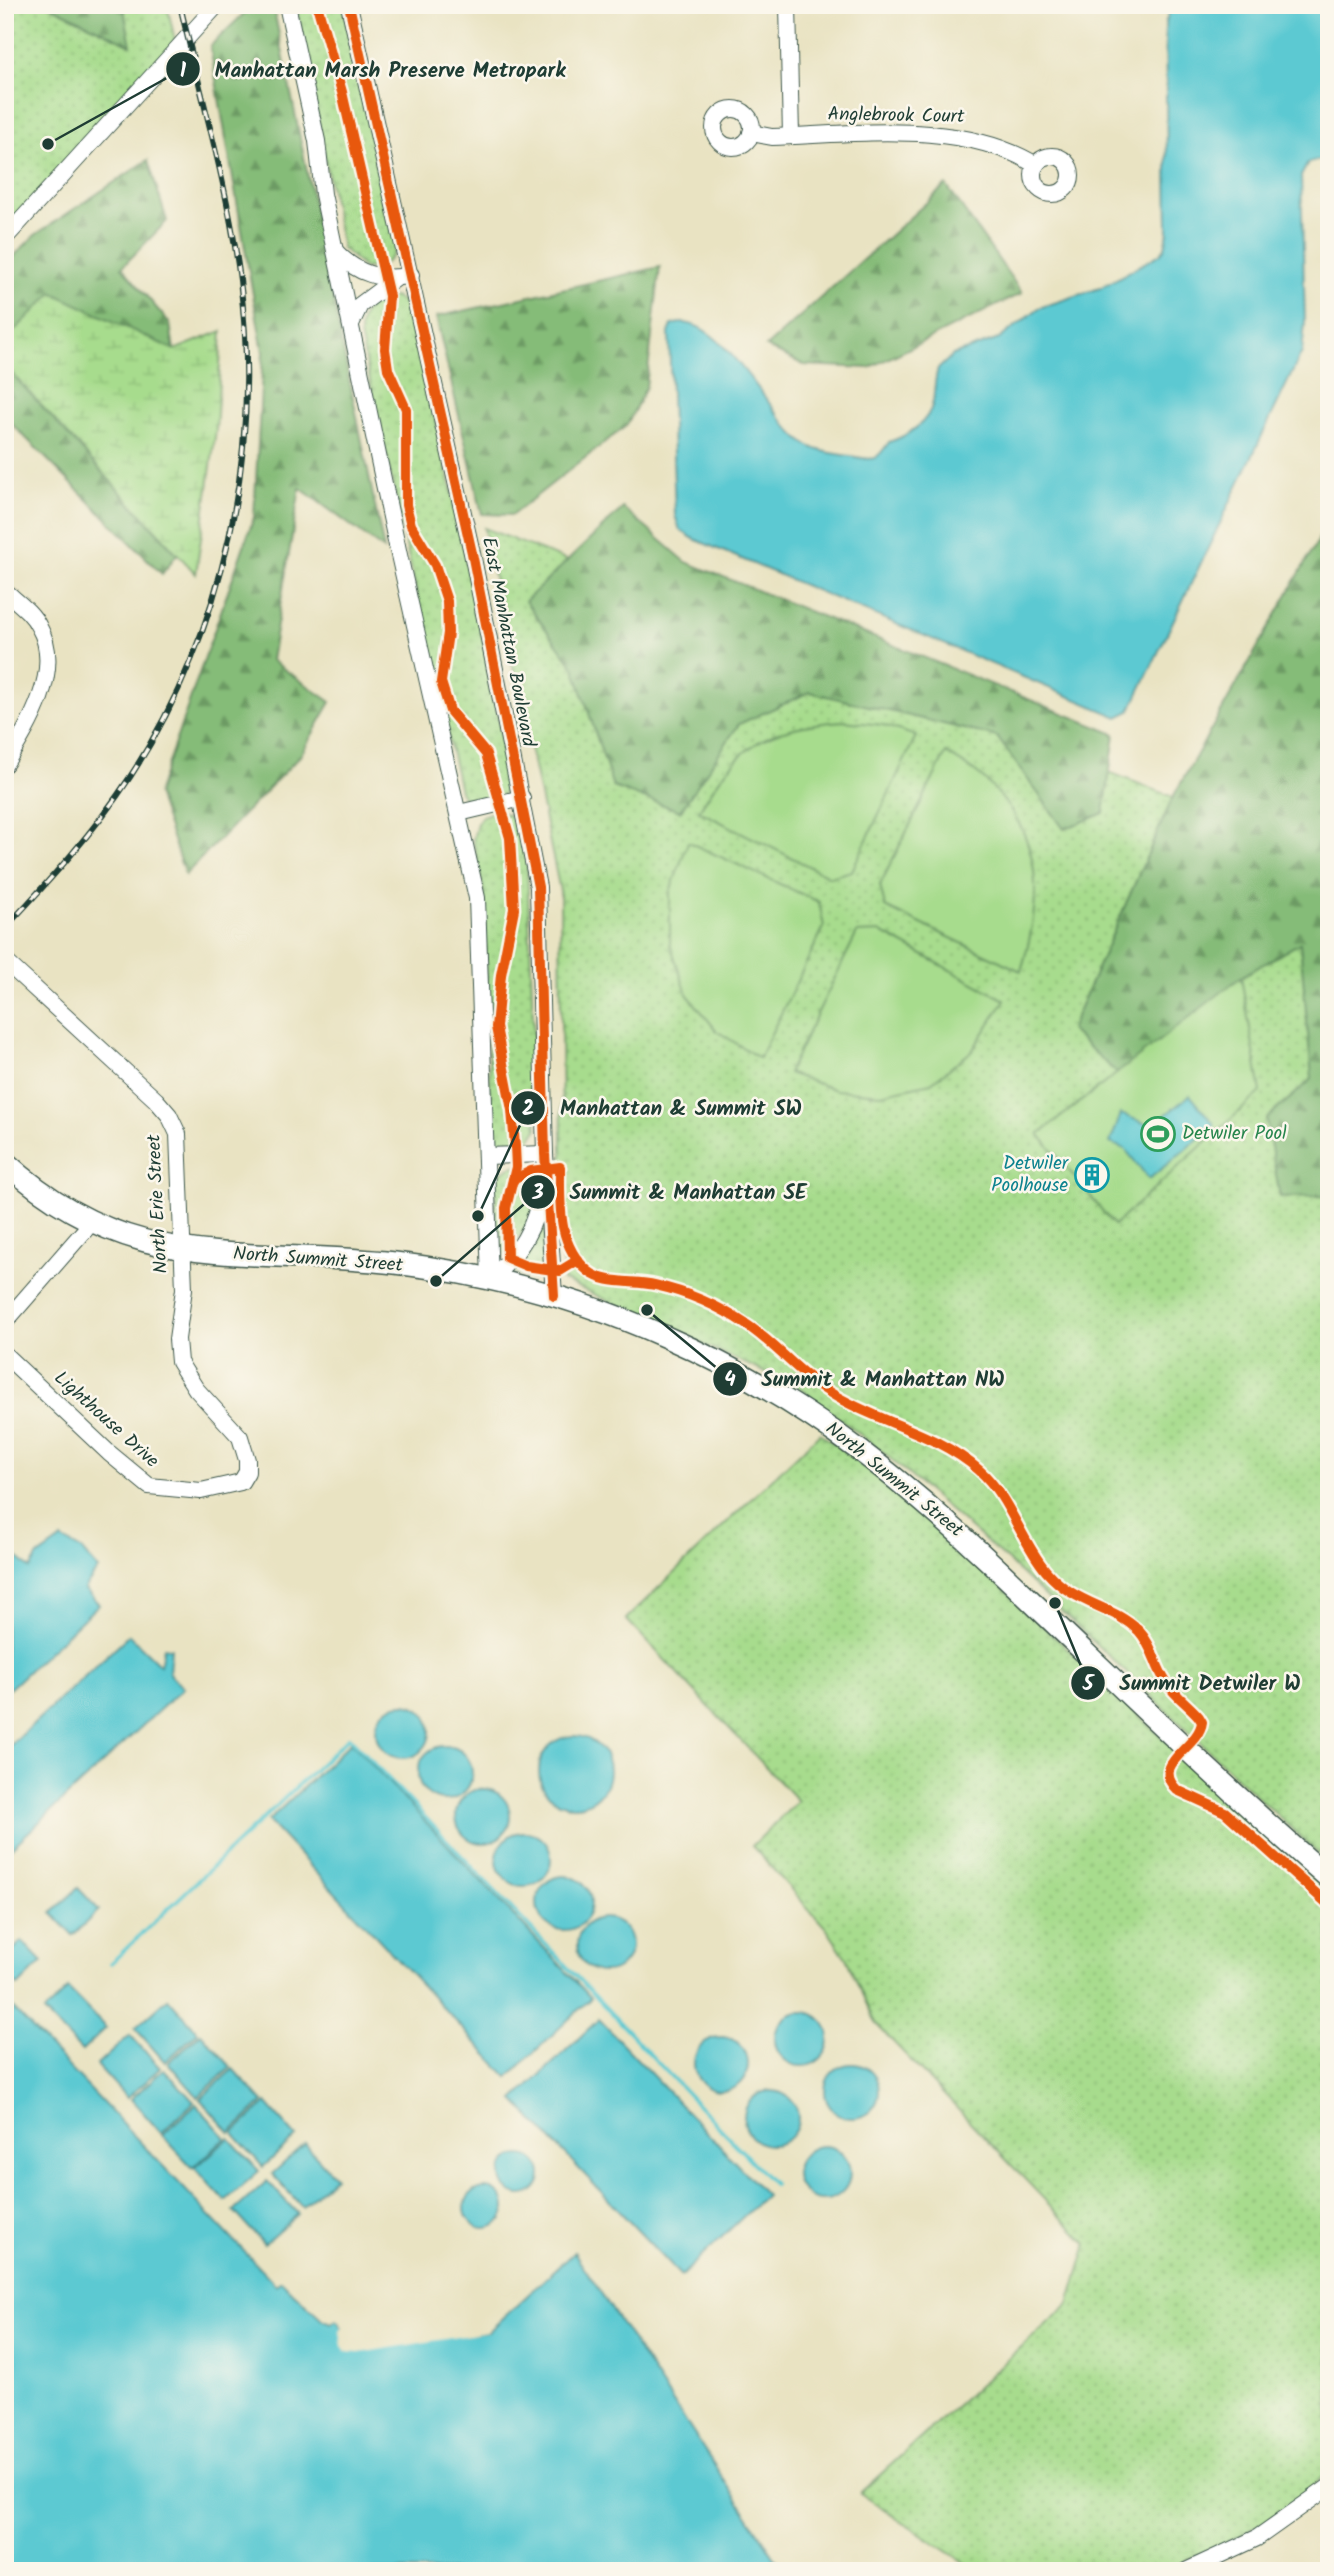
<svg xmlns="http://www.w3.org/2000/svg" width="1334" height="2576" font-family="Kalam,sans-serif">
	<defs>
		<pattern id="green-dots" width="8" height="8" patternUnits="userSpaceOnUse" patternTransform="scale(1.75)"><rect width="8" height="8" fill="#a7dc8d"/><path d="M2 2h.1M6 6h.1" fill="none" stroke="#8fbe7a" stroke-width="1.8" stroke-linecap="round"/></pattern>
		<pattern id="forest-firs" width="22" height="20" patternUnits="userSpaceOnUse" patternTransform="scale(1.75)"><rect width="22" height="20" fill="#85bc78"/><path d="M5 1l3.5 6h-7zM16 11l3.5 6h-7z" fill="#6c9a63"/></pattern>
		<pattern id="wetland-marsh" width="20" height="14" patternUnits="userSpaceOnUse" patternTransform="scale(1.75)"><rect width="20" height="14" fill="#a7dc8d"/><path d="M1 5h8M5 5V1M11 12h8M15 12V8" fill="none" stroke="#8fbe7a"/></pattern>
	</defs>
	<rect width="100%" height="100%" fill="#fbf7ec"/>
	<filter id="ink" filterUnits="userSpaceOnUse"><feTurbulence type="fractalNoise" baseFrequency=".0143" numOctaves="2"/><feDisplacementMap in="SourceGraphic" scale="14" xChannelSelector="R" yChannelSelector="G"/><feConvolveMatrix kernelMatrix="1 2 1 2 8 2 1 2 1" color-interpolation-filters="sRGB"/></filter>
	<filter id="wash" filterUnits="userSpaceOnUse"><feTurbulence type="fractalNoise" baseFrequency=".00686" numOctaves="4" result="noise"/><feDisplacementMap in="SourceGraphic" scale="28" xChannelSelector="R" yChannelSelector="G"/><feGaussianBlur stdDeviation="1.57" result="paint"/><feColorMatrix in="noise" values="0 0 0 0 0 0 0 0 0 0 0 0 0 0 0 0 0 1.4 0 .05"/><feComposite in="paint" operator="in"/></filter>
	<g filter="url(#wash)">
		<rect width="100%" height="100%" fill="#e9e3c2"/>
		<g fill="url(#green-dots)" stroke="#638c60" stroke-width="2">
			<polygon points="5,5 167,5 177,49 5,238"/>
			<path d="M 296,5 L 343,5 L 398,243 C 392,261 383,268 364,268 L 342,248 Z"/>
			<path d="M 386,296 L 397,298 L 411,308 L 471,578 L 510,781 L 502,796 L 479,802 L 464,798 L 460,791 L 360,335 C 359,316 368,301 386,296 Z"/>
			<polygon points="484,528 1173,797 1241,976 1329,877 1329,1864 1006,1559 883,1452 801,1389 563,1280 560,891"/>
			<polygon points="496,811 509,815 519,824 527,863 537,1129 529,1142 515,1146 500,1142 491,1128 484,892 473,840 477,823 482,816"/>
			<path d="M 512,1166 L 525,1167 L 536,1176 C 546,1209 517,1241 497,1263 L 495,1182 L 499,1174 Z"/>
			<polygon points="544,1210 547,1270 544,1276 537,1279 514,1273 510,1271 530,1245"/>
			<path d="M 820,1433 L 912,1503 L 1329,1894 L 1329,2470 C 1289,2514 1239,2539 1184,2560 L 1184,2563 L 1155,2571 L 977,2571 L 860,2493 L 1069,2304 L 1087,2244 L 875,2023 L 846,1958 L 826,1928 L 752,1846 L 798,1801 L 626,1619 Z"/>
		</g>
		<g fill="url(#forest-firs)" stroke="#527c56" stroke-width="2">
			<polygon points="48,5 123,5 131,45"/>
			<polygon points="253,5 273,5 384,550 300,488 271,660 331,702 300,756 185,875 157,794 254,517 263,352 210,46"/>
			<polygon points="148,160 167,221 122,267 170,324 174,350 53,293 5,340 5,265 35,235"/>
			<polygon points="946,185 1022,293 869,368 804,365 766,347"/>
			<polygon points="660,267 646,387 627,425 512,515 482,514 436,317"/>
			<polygon points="5,366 177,554 162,574 5,417"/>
			<polygon points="623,508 686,562 1115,734 1104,813 1064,829 997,737 810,692 739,724 680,811 613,787 574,667 525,601"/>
			<polygon points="1329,521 1329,1196 1280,1197 1266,1119 1312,1079 1300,943 1241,977 1118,1074 1070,1030 1173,797"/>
		</g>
		<polygon fill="url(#wetland-marsh)" stroke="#638c60" stroke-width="2" points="53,293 174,350 222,331 216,430 196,574 5,366 5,340"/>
		<g fill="#a7dc8d" stroke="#638c60" stroke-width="2">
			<path d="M 843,721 L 883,725 L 916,736 L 852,871 L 830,877 L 699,811 C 739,744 765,727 843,721 Z"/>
			<path d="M 946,753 C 959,762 975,770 986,781 C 1045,837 1043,899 1021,971 L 885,907 L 880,885 Z"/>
			<polygon points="688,842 819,902 824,927 759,1058 717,1031 687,994 670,944 670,892"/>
			<polygon points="881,932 1005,1000 972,1051 931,1083 881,1094 836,1090 788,1073 857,933"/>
			<polygon points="1241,977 1261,1092 1114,1225 1039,1134"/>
		</g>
		<g fill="#5cc9d2" stroke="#3e8383" stroke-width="2">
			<path d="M 1172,5 L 1329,5 L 1329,158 L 1308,163 L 1301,176 L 1305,323 L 1302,352 L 1130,711 L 1118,717 L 694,539 L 680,530 L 675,515 L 669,333 L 672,325 C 718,307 770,418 803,442 C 816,452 834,453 850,456 C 874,460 875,463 889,442 C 907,436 929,423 933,402 C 935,391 934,380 938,369 L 953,355 L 999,339 L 1039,308 L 1100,288 L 1160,254 L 1165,248 L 1168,232 L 1165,23 Z"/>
			<polygon points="1190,1095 1215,1125 1149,1179 1125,1149 1110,1143 1121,1114 1152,1126"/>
			<polygon points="62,1539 83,1551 98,1569 84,1589 99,1604 5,1693 5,1545 30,1569 38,1556"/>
			<polygon points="129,1635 160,1665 164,1647 171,1648 169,1673 183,1688 5,1854 5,1750"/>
			<circle cx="403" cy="1731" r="27"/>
			<circle cx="574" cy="1771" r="35"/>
			<polygon points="351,1742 591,1998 508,2077 268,1821"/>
			<circle cx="445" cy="1773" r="27"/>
			<circle cx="483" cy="1816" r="27"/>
			<circle cx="524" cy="1859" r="27"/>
			<circle cx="564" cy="1903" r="27"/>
			<polygon points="78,1888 99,1910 73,1935 52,1913"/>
			<circle cx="604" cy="1945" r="27"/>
			<polygon points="22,1941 42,1962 18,1986 5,1974 5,1958"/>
			<polygon points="68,1989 106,2028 82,2051 44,2012"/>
			<polygon points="168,1998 198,2032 165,2062 135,2028"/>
			<polygon points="5,2000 276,2285 281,2281 323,2320 331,2323 337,2320 353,2347 488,2332 574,2252 784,2571 5,2571"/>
			<circle cx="802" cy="2039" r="27"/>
			<polygon points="599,2019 766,2195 681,2276 514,2100"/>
			<polygon points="201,2033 231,2067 198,2097 168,2063"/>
			<polygon points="130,2035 160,2068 127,2098 97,2065"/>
			<circle cx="721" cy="2064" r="27"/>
			<circle cx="852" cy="2091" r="27"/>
			<polygon points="164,2069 194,2102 161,2133 131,2099"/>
			<polygon points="233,2069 263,2102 230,2133 200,2099"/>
			<circle cx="771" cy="2118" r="27"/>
			<polygon points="266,2103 296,2137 263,2167 233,2133"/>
			<polygon points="196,2104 226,2138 193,2168 162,2135"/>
			<polygon points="229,2138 259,2171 225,2201 195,2168"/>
			<polygon points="305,2144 335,2177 302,2207 272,2174"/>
			<circle cx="823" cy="2173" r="27"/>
			<circle cx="521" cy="2175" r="20"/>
			<polygon points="267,2181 298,2214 264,2244 234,2211"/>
			<circle cx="485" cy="2208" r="20"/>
		</g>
		<polygon fill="#e9e3c2" points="343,2327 354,2344 485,2329 488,2332 359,2353 347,2352 342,2346 340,2331"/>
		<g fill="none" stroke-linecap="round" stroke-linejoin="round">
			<polyline stroke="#5cc9d2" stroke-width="3.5" points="111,1963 349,1737 774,2185"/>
		</g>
	</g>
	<g filter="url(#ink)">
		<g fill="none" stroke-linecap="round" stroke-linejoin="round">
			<g stroke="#3d5649" stroke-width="18">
				<g id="minor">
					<polyline points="287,5 317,141 323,194 399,555 477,898 490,1280"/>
					<polyline points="349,5 472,553 538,887 545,1154 554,1296"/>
					<polyline points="788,5 791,136"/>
					<circle cx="733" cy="128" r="19"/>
					<path d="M 751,133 L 772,137 C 857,134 961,119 1036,165"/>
					<circle cx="1052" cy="175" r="19"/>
					<polyline points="5,238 217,5"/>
					<path d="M 336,252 C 356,273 382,282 411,275"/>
					<polyline points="351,324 360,305 395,279"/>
					<path d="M 5,591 C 17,602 32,612 39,627 C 64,670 28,727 5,764"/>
					<polyline points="459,813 522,798"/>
					<polyline points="5,961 156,1100 169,1115 178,1134 184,1289 177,1339 179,1362 196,1389 240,1437 247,1460 247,1472 241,1482 201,1491 149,1486 109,1453 5,1355"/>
					<polyline points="486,1156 545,1154"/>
					<path d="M 490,1280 C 519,1253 537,1228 541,1188"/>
					<polyline points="5,1322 92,1222"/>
					<polyline points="1186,2571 1257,2538 1329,2487"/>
				</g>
			</g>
			<g stroke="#3d5649" stroke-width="24">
				<path id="major" d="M 5,1162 C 132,1278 241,1246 395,1263 C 488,1274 581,1299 666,1337 C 816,1403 914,1488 1031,1601 C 1129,1694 1226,1789 1329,1878"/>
			</g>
			<use href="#minor" stroke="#fff" stroke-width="16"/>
			<use href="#major" stroke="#fff" stroke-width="21"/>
			<g stroke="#1f3d34" stroke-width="6">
				<path id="rail" d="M 5,928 C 50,880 94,832 130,777 C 225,630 262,453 240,280 C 228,187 201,96 180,5"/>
			</g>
			<use href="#rail" stroke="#fbf7ec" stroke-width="3.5" stroke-dasharray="10" stroke-linecap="butt"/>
			<g stroke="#fbf7ec" stroke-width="15">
				<g id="cycleway">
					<polyline points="317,5 342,92 389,296 385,349 388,369 406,409 406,505 411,525 435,565 447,601 448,633 441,682 450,711 486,754 510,838 514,909 501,975 496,1027 512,1110 515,1146 516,1167 506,1208 507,1258 526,1266 560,1271 578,1260"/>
					<polyline points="349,5 472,553 538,887 545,1154 554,1296"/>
					<path d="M 513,1180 L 531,1171 L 560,1167 C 560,1204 557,1245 588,1271 C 605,1285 634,1280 655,1285 C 687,1292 719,1306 747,1325 C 776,1344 798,1373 829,1392 C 876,1422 936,1432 979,1470 C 1010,1497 1020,1540 1046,1571 C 1076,1606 1111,1604 1139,1631 C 1153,1646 1155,1666 1166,1682 C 1175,1696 1189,1705 1199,1717 L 1202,1722 C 1199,1748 1149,1763 1177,1790 L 1225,1812 L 1329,1905"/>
				</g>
			</g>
			<use href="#cycleway" stroke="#e8590c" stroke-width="10"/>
		</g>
	</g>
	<defs>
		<g id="stadium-ring" transform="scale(1.75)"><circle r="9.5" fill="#fbf7ec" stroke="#2e9e5b" stroke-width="1.5"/><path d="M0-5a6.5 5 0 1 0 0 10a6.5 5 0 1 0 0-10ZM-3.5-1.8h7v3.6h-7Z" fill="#2e9e5b"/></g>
		<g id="building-ring" transform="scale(1.75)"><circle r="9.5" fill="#fbf7ec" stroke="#0f9aa8" stroke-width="1.5"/><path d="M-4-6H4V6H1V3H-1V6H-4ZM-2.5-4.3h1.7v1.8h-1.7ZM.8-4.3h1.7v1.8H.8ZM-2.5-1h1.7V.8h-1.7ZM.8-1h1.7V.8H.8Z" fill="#0f9aa8"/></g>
	</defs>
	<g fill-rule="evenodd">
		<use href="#stadium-ring" x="1158" y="1134"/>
		<use href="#building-ring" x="1092" y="1175"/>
	</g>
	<g text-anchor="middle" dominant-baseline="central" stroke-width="5" stroke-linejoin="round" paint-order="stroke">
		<g font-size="19" fill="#1f3d34" stroke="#fbf7ec">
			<text transform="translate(896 116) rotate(1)">Anglebrook Court</text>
			<text transform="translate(508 642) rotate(79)">East Manhattan Boulevard</text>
			<text transform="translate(158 1204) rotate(-93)">North Erie Street</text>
			<text transform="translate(318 1260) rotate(4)">North Summit Street</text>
			<text transform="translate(106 1420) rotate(42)">Lighthouse Drive</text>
			<text transform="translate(894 1480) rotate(39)">North Summit Street</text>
		</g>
		<g font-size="19" fill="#27864d" stroke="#fbf7ec" text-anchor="start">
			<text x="1182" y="1134">Detwiler Pool</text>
		</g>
		<g font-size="19" fill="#0d838f" stroke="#fbf7ec" text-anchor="end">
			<text x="1068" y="1164">Detwiler<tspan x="1068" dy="22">Poolhouse</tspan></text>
		</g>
	</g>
	<path fill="none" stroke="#1f3d34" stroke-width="2.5" d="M48 144L183 69M478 1216L528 1108M436 1281L538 1192M647 1310L730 1379M1055 1603L1088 1683"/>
	<g fill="#1f3d34" stroke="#fbf7ec" stroke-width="2.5">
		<circle cx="48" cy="144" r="7"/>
		<circle cx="478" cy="1216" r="7"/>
		<circle cx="436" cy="1281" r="7"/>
		<circle cx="647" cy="1310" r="7"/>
		<circle cx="1055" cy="1603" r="7"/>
		<circle cx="183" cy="69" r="18"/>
		<circle cx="528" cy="1108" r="18"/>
		<circle cx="538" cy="1192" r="18"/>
		<circle cx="730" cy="1379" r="18"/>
		<circle cx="1088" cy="1683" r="18"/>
	</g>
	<g font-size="21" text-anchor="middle" font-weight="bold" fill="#fff">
		<text x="183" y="77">1</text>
		<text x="528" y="1115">2</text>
		<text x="538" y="1199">3</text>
		<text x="730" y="1386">4</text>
		<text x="1088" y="1690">5</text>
	</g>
	<g font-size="21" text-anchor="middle" font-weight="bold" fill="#1f3d34" stroke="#fbf7ec" stroke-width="5" stroke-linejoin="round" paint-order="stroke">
		<text x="390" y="77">Manhattan Marsh Preserve Metropark</text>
		<text x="681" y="1115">Manhattan &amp; Summit SW</text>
		<text x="688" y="1199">Summit &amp; Manhattan SE</text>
		<text x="883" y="1386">Summit &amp; Manhattan NW</text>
		<text x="1210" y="1690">Summit Detwiler W</text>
	</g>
	<rect width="1334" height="2576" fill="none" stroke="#fbf7ec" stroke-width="28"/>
</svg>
